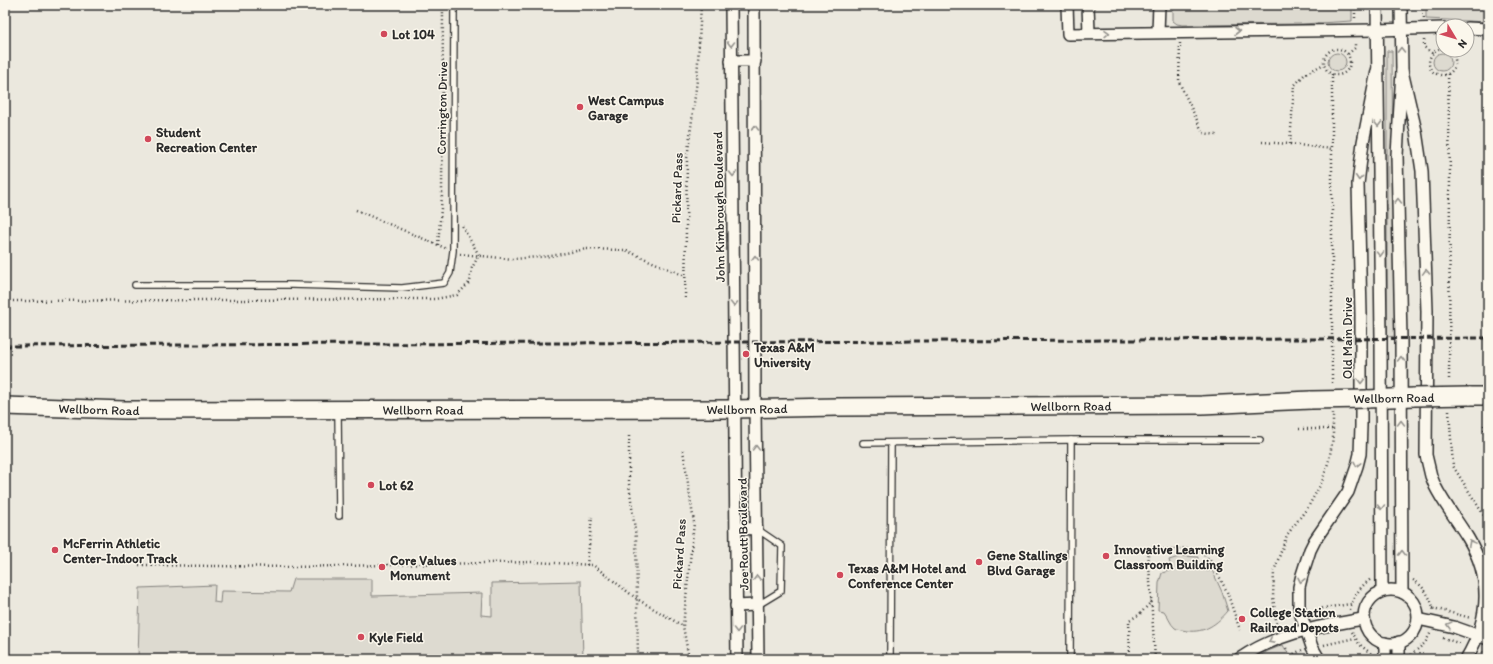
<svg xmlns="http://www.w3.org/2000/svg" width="1493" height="664" font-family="Itim,sans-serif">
	<rect width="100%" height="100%" fill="#fbf7ec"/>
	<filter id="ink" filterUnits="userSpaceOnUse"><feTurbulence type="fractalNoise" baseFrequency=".025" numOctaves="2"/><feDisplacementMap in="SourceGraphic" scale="8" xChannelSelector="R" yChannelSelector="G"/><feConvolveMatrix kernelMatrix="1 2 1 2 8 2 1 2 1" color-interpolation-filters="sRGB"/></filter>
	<g filter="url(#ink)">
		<path fill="#ebe8de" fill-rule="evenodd" d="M 5,5 L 1488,5 L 1488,659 L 5,659 ZM 1443,26 L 1467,26 L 1467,50 L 1443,50 Z"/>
		<g fill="#dddad0" stroke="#84827e">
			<polygon points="1331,5 1352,7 1352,21 1302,24 1183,25 1177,24 1173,21 1173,10 1178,6"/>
			<polygon points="1445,5 1488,5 1488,22 1426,19 1426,7"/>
			<polygon points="1387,51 1392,51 1393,200 1396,336 1387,337"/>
			<circle cx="1442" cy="62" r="9"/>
			<circle cx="1337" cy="62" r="9"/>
			<path d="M 1182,556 L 1198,557 L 1197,563 L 1203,570 L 1208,571 L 1212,570 L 1222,592 L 1228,611 C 1217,624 1205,633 1187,631 C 1183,630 1178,630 1175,628 C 1170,624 1168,616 1164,611 L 1158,610 L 1159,583 L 1162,573 L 1169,571 L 1171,567 L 1169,560 Z"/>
			<polygon points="293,579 372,579 372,596 482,593 481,615 492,616 492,583 581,581 583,659 138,659 140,588 215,585 214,602 220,603 221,591 289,592"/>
			<path d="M 1283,645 C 1286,652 1292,655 1299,654 L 1302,659 L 1255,659 L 1268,651 Z"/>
		</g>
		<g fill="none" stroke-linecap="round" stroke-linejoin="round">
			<g stroke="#2b2b2b" stroke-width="8">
				<g id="service">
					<polyline points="135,285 291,285 402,288 444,283 450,273 453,251 454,5"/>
					<polyline points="338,411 339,516"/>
					<polyline points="863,443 1071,440 1260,440"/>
					<polyline points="757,529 782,546 781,591 758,605"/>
					<polyline points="890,659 891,443"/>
					<polyline points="1070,659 1071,440"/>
				</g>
			</g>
			<g stroke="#2b2b2b" stroke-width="14">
				<g id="minor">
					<polyline points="731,5 737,659"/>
					<polyline points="754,5 755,409 758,659"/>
					<polyline points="1067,5 1068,34 1377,30 1443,28"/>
					<polyline points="1088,5 1089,33"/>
					<polyline points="1377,5 1381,339 1382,591"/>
					<polyline points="1401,5 1402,71 1397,155 1401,339 1402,592"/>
					<polyline points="1467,28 1488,29"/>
					<polyline points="1158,32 1159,5"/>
					<polyline points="731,61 755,61"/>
					<path d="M 1402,71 L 1416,131 L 1422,171 L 1427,311 L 1426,455 L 1431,476 L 1435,486 C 1444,504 1457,520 1468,538 C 1492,578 1490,619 1466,659"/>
					<polyline points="736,528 757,529"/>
					<circle cx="1391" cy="617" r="27"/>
					<polyline points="736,606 757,605"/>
					<polyline points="1418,619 1454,627 1488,639"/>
					<polyline points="1385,643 1385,659"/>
					<path d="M 1239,659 C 1279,632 1318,627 1363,619"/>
					<polyline points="1319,659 1312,647 1301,615 1299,606 1299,587 1302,575 1310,550 1315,540 1348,492 1357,466 1360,454 1361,426 1361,314 1358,184 1363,142 1377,71"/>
					<polyline points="1399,659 1399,642"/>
				</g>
			</g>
			<g stroke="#2b2b2b" stroke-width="20">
				<g id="primary">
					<polyline points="1469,396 1488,396"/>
					<polyline points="1367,399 1414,397"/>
					<path id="s1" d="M 5,406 L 124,410 L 735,409 L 838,407 L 1202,405 L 1311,400"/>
				</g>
			</g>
			<g stroke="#2b2b2b" stroke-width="2.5" stroke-dasharray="1 3" stroke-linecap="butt">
				<polyline points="1355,5 1355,19"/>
				<polyline points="1423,5 1424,19"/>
				<polyline points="1424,40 1424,47 1432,53"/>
				<polyline points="1180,43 1179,82 1203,133 1217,135"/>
				<path d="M 1443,48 C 1429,49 1423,69 1437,74 C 1453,80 1462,59 1449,50"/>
				<circle cx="1337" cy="62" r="13"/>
				<polyline points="1348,54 1355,48 1355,42"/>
				<polyline points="1332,74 1332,386"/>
				<polyline points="1448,74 1450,173 1449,382"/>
				<polyline points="1262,142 1290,144 1294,86 1305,74 1324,64"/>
				<polyline points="1290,144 1332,149"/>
				<polyline points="356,210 445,248"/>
				<polyline points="438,245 442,196 443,5"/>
				<polyline points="460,254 513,259 551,256 586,249 625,250 685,276"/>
				<polyline points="685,298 687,159 697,80 701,5"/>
				<polyline points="5,301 435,299 457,295 470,282 472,268 479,255 462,226"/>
				<polyline points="1449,411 1453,466 1488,522"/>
				<polyline points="1484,425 1485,453 1488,469"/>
				<polyline points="1299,429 1333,429"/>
				<polyline points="629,436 629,484 636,538 638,659"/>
				<polyline points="683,450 694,523 683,626 689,659"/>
				<polyline points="139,565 290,567 534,562 593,565 637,599 683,626"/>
				<polyline points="587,565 592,517"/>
				<path d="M 1413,580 C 1424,586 1431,598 1434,611"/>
				<polyline points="1433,608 1471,618"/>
				<path d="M 1350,610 C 1353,596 1360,587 1371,579"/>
				<polyline points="1311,613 1323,608 1351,604"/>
				<polyline points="1277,627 1273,597 1274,571 1287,535 1308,507 1322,482 1329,460 1333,438 1333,413"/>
				<polyline points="1352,632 1359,644 1374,656"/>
				<polyline points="1443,638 1461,644"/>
				<polyline points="1324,645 1355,638"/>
				<polyline points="1286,648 1290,659"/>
				<polyline points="1482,652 1488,656"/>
				<polyline points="1411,655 1425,643 1431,632"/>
				<polyline points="1130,659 1129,620 1139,615 1152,601"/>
				<polyline points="1155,659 1148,550 1196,548 1212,562 1227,592 1240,630"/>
				<polyline points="1283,659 1302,650"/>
			</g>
			<use href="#service" stroke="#fbf7ec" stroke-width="5.5"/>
			<use href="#minor" stroke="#fbf7ec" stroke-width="11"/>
			<use href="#primary" stroke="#fbf7ec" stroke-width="17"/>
			<polyline stroke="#2b2b2b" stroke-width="3" stroke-dasharray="6 3" stroke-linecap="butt" points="5,346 1488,338"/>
			<g stroke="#2b2b2b" stroke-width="20" stroke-linecap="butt">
				<g id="primary-bridge">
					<polyline points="1414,397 1469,396"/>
					<polyline points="1311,400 1367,399"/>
				</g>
			</g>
			<use href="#primary-bridge" stroke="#fbf7ec" stroke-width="17"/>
		</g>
		<defs><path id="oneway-chevron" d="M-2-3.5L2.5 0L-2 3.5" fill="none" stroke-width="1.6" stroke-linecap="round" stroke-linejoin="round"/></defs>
		<g stroke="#93918c">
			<use href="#oneway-chevron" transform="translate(1237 31)"/>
			<use href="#oneway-chevron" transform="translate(1107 33) rotate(-1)"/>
			<use href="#oneway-chevron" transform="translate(731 44) rotate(90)"/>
			<use href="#oneway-chevron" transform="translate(1401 50) rotate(-91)"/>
			<use href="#oneway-chevron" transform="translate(1378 124) rotate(89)"/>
			<use href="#oneway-chevron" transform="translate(755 128) rotate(-90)"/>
			<use href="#oneway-chevron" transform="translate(733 174) rotate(89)"/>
			<use href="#oneway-chevron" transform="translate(1359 178) rotate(94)"/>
			<use href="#oneway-chevron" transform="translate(1398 201) rotate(-91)"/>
			<use href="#oneway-chevron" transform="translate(1380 254) rotate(89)"/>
			<use href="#oneway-chevron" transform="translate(755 258) rotate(-90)"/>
			<use href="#oneway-chevron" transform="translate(1426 272) rotate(-92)"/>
			<use href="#oneway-chevron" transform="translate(734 304) rotate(89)"/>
			<use href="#oneway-chevron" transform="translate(1401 359) rotate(-90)"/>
			<use href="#oneway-chevron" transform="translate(1361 381) rotate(90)"/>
			<use href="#oneway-chevron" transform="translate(1401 423) rotate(-90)"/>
			<use href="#oneway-chevron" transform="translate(756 448) rotate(-90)"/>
			<use href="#oneway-chevron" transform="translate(1357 464) rotate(104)"/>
			<use href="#oneway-chevron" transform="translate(1381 507) rotate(90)"/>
			<use href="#oneway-chevron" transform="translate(1471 543) rotate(-118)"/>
			<use href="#oneway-chevron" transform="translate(1402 553) rotate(-90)"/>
			<use href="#oneway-chevron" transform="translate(757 578) rotate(-91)"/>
			<use href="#oneway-chevron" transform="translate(1301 580) rotate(102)"/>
			<use href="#oneway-chevron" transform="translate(1449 625) rotate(-165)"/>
			<use href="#oneway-chevron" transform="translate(737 630) rotate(90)"/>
			<use href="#oneway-chevron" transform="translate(1271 641) rotate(154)"/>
		</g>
	</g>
	<g fill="#d1495b" stroke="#fbf7ec" stroke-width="1.5">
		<circle cx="384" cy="34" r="4"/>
		<circle cx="580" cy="107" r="4"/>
		<circle cx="148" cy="139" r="4"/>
		<circle cx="746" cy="354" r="4"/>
		<circle cx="371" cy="485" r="4"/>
		<circle cx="55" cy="550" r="4"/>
		<circle cx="1106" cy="556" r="4"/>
		<circle cx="979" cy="562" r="4"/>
		<circle cx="382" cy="567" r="4"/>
		<circle cx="840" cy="575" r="4"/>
		<circle cx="1242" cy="619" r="4"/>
		<circle cx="361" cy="637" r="4"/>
	</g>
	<g text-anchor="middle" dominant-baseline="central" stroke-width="3" stroke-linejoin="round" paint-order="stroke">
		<g font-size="13" font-weight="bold" fill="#2b2b2b" stroke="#fbf7ec" text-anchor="start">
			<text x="392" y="34">Lot 104</text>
			<text x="588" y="100">West Campus<tspan x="588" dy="15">Garage</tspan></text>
			<text x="156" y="132">Student<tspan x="156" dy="15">Recreation Center</tspan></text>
			<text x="754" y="347">Texas A&amp;M<tspan x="754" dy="15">University</tspan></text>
			<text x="379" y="485">Lot 62</text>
			<text x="63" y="543">McFerrin Athletic<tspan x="63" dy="15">Center-Indoor Track</tspan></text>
			<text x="1114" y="549">Innovative Learning<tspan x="1114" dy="15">Classroom Building</tspan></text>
			<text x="987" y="555">Gene Stallings<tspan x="987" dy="15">Blvd Garage</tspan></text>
			<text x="390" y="560">Core Values<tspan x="390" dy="15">Monument</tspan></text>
			<text x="848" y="568">Texas A&amp;M Hotel and<tspan x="848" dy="15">Conference Center</tspan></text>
			<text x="1250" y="612">College Station<tspan x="1250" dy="15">Railroad Depots</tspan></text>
			<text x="369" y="637">Kyle Field</text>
		</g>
		<g font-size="13" fill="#2b2b2b" stroke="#fbf7ec">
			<text transform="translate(442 108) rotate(-89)">Corrington Drive</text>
			<text transform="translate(677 188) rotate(-88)">Pickard Pass</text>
			<text transform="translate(719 207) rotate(-91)">John Kimbrough Boulevard</text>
			<text transform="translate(1347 338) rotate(-90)">Old Main Drive</text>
			<text transform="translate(1394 398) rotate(-1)">Wellborn Road</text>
			<text stroke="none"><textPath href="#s1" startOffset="1066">Wellborn Road</textPath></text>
			<text stroke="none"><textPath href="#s1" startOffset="742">Wellborn Road</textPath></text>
			<text stroke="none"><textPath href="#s1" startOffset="94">Wellborn Road</textPath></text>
			<text stroke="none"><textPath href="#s1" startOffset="418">Wellborn Road</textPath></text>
			<text transform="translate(743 534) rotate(-91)">Joe Routt Boulevard</text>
			<text transform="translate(679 554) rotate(-86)">Pickard Pass</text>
		</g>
	</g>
	<rect width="1493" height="664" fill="none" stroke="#fbf7ec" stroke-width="20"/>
	<rect x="10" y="10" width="1473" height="644" fill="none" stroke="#2b2b2b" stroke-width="1.5" filter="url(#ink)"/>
	<g transform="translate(1455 38) rotate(128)"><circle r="19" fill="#fbf7ec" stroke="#a8a59f"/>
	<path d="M0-3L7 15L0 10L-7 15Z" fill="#d1495b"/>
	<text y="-6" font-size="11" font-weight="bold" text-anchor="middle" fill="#2b2b2b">N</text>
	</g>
</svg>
